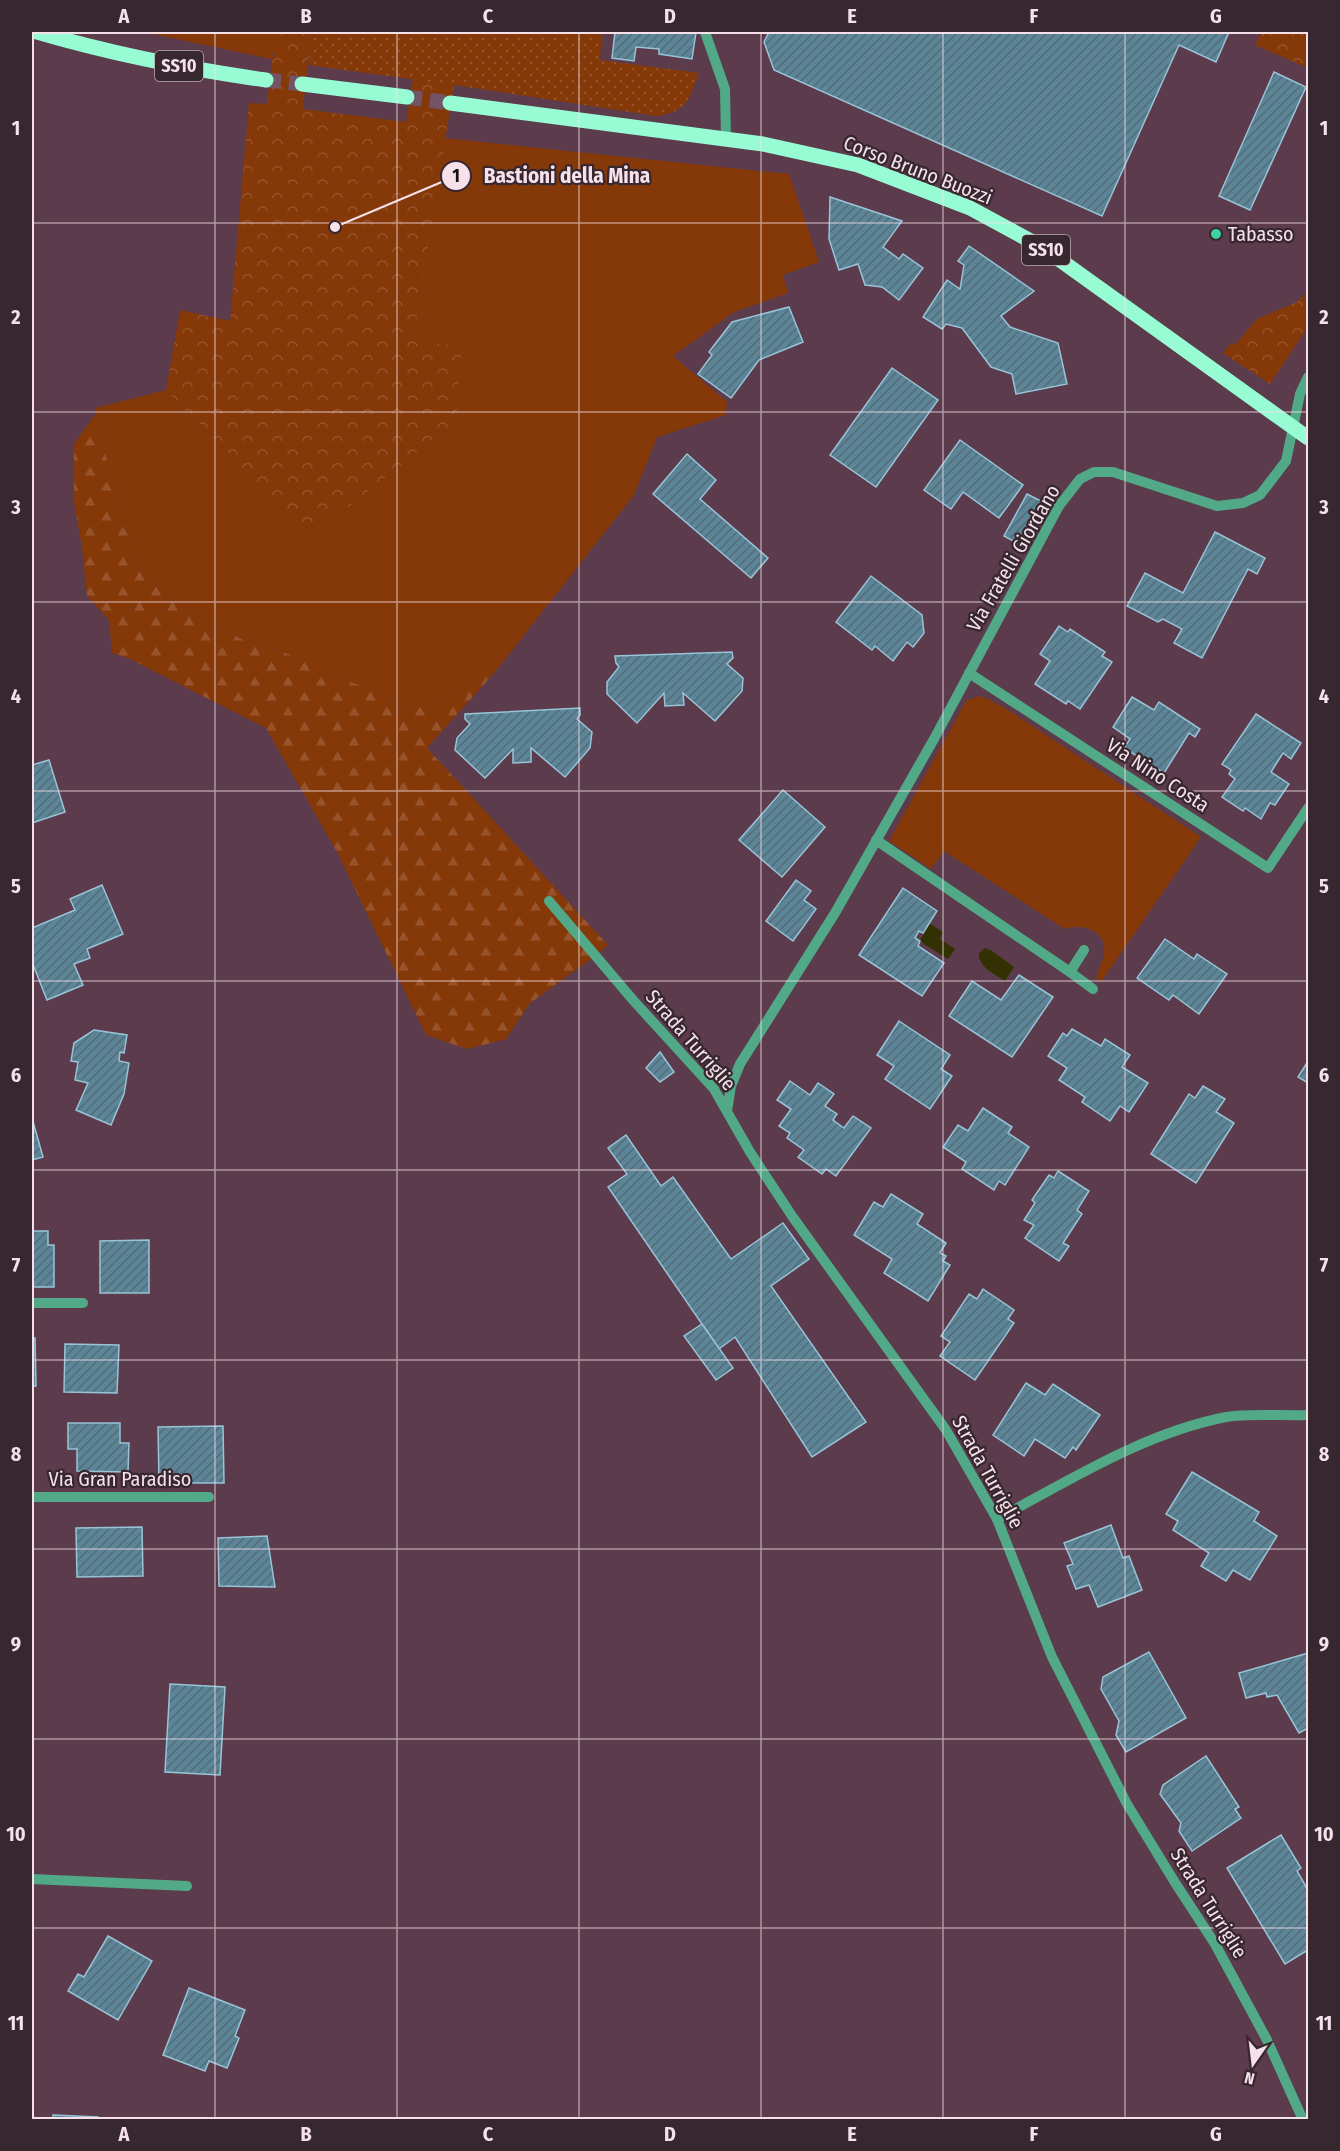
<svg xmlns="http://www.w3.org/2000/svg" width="1340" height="2151" font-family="'Fira Sans Condensed',sans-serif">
	<defs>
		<pattern id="forest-firs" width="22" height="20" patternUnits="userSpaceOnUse" patternTransform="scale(1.5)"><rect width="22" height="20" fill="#853808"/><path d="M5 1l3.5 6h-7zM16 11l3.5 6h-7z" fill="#97542c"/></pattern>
		<pattern id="park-crowns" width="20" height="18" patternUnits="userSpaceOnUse" patternTransform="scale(1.5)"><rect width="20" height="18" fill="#853808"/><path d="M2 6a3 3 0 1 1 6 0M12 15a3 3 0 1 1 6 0" fill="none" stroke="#97542c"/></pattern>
		<pattern id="garden-dots" width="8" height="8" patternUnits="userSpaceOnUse" patternTransform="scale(1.5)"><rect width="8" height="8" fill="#853808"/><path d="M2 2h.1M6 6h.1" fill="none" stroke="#97542c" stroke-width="1.8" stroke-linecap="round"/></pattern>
		<pattern id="building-hatch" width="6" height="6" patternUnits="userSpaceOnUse" patternTransform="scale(1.5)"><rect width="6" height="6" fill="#5c8597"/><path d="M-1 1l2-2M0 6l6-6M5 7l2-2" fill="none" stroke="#556b77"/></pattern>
	</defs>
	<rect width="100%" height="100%" fill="#5b3b4c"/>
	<g fill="#853808">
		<polygon points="143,32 277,32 271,59"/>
		<polygon points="444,138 789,174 819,262 783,275 788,293 734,312 673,356 727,402 726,415 657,437 634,495 495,672 479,678 460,693 410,711 359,685 324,672 280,650 247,642 188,611 144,577 119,512 95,408 166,390 311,536 456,421 413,341"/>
		<path d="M 979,696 L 988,699 L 1005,708 L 1201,837 L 1101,982 L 1096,978 C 1099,968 1106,956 1104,945 C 1101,928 1078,924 1065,929 L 944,851 L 931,869 L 889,841 L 966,701 Z"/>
	</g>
	<polygon fill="url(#forest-firs)" points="96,413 119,512 144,577 188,611 247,642 280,650 324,672 359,685 410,711 460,693 479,678 495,672 427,748 608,945 598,954 530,1003 506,1039 467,1049 426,1035 337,852 266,728 128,658 112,653 109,620 87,596 82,547 74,503 74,444"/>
	<g fill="url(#park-crowns)">
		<polygon points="277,32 311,32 303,109 406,122 413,79 454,85 413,341 462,346 456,421 311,537 166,390 180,310 230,321 249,103 267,104 274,44"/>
		<polygon points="1261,32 1308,32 1308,68 1255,45"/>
		<polygon points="1308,291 1308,327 1270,384 1223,353 1231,343 1235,345 1257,319 1297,302"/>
	</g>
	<path fill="url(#garden-dots)" d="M 311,32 L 602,32 L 600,60 L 699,73 C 688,100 688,112 656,116 L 454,85 L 308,65 Z"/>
	<g fill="#333001">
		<polygon points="930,924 943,932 940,939 955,949 948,959 924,944 920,940"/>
		<path d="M 985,948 L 992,951 L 1014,967 L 1005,981 C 995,974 978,967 979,953 Z"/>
	</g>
	<g fill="url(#building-hatch)" stroke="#99c4d7" stroke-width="1.5">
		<polygon points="615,32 696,32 692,59 659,54 659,49 636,47 634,61 612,58"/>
		<polygon points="769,32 1229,32 1216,62 1179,45 1102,216 774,70 764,42"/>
		<polygon points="1274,72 1306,87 1250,210 1219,196"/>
		<polygon points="830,197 902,221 883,247 899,259 903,254 923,268 899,300 882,287 865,285 858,264 839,270 829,239"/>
		<polygon points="969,246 1034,291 1001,316 1010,327 1058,343 1067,384 1016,394 1012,374 991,367 962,328 946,324 942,329 923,317 947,280 960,289 964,265 958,261"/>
		<polygon points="789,307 803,342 759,360 731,398 698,374 712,355 709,352 732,322"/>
		<polygon points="892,368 938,400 876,487 830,455"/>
		<polygon points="960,440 1023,485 999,518 963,492 951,509 924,490"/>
		<polygon points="687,454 716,480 700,499 768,558 751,578 653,494"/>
		<polygon points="1027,494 1049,505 1026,548 1004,536"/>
		<polygon points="1215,532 1265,558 1257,574 1248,569 1202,658 1174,643 1182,629 1163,619 1158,622 1127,606 1145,573 1183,593"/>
		<polygon points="871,576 922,615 924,633 913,647 907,642 893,661 875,646 872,650 836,622"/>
		<polygon points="1059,626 1068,632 1070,629 1105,652 1102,656 1112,662 1080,709 1068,701 1066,704 1035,684 1050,661 1040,654"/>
		<polygon points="732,652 733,658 727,664 743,678 742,691 715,721 683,693 684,705 665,706 664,693 637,723 607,694 607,682 619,667 616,663 615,656"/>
		<polygon points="1132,697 1154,710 1159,702 1200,729 1195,737 1189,733 1164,773 1124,748 1130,739 1113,727"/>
		<polygon points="580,708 580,715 577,719 592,732 590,748 565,777 531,748 531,762 513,763 513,749 485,778 455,750 457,738 470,724 465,719 465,714"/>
		<polygon points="1256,714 1301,743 1291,759 1283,753 1271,772 1289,784 1275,805 1270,803 1261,819 1245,808 1243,811 1222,797 1235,779 1229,774 1231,770 1222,764"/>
		<polygon points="49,760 65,812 32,823 32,765"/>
		<polygon points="783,790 825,827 782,877 739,840"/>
		<polygon points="796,880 811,891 804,900 816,909 793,941 766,921"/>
		<polygon points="102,885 123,934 87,949 90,958 74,964 83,985 47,1000 32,962 32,928 75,910 70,899"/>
		<polygon points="903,888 937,911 923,933 919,931 915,938 920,941 918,946 944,963 922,996 859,955"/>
		<polygon points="1165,939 1194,959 1197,954 1227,974 1199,1014 1173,995 1169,1000 1137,978"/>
		<polygon points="1019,975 1053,997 1012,1057 949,1016 972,981 1001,1000"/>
		<polygon points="899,1021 950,1055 941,1069 952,1076 930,1109 885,1079 894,1066 877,1055"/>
		<polygon points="1072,1029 1101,1046 1105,1039 1130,1055 1122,1067 1148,1083 1129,1112 1120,1106 1110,1121 1082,1102 1085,1097 1059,1080 1067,1068 1048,1056 1063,1033 1067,1036"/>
		<polygon points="94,1030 127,1035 124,1053 120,1052 119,1061 129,1063 124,1094 111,1125 76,1110 88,1083 75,1080 78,1062 71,1061 74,1043"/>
		<polygon points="660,1052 674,1072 660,1082 646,1068"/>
		<polygon points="1308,1061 1308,1083 1298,1077"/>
		<polygon points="790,1081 810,1095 818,1083 834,1094 825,1106 837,1114 833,1120 844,1128 853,1116 871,1128 836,1176 826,1169 822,1174 798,1157 804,1150 787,1138 790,1133 779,1126 791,1109 777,1100"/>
		<polygon points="1203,1086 1225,1099 1216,1112 1234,1123 1196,1183 1151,1154 1189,1094 1195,1098"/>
		<polygon points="983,1108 1012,1127 1008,1133 1029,1147 1005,1185 999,1181 994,1190 962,1169 966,1162 943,1147 958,1125 968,1131"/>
		<polygon points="32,1118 43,1157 32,1160"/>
		<polygon points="626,1135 661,1186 673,1177 731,1259 783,1223 809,1259 771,1286 866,1422 812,1457 735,1337 719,1349 608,1187 627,1174 608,1148"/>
		<polygon points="1058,1171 1089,1191 1077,1210 1082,1214 1063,1243 1069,1246 1059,1261 1025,1238 1034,1225 1024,1220 1035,1203 1032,1200 1049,1175 1054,1178"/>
		<polygon points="891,1194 923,1214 917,1224 946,1243 940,1253 946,1256 943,1261 950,1265 928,1301 884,1273 892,1259 854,1235 874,1202 883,1207"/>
		<polygon points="32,1231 48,1231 48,1245 54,1245 54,1287 32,1287"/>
		<polygon points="149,1240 149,1293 100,1293 100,1241"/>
		<polygon points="983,1289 1014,1310 1008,1319 1014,1323 975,1380 940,1356 950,1342 941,1336 969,1294 977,1299"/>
		<polygon points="702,1324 733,1368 716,1380 684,1336"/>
		<polygon points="32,1338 35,1338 36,1386 32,1386"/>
		<polygon points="65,1344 119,1345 117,1393 64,1392"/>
		<polygon points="1026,1383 1045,1395 1053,1384 1100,1415 1076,1450 1073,1447 1065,1458 1035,1439 1024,1456 993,1435"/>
		<polygon points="68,1423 120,1423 120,1443 129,1443 128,1472 77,1471 77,1449 68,1449"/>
		<polygon points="223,1426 224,1483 159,1483 158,1427"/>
		<polygon points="1192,1472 1259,1512 1254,1521 1277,1536 1250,1580 1233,1570 1226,1581 1201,1566 1209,1553 1173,1530 1178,1521 1166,1514"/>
		<polygon points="1111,1525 1123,1558 1129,1556 1142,1590 1098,1607 1089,1585 1076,1589 1067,1566 1073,1564 1064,1543"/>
		<polygon points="142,1527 143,1576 77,1577 76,1528"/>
		<polygon points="267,1536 275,1587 219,1586 218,1538"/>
		<polygon points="1149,1652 1186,1718 1126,1752 1116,1735 1119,1721 1101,1689 1103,1677"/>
		<polygon points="1308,1653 1308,1728 1299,1733 1277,1695 1267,1697 1266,1693 1246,1698 1239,1673"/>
		<polygon points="170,1684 225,1687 220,1775 165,1772"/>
		<polygon points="1206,1756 1239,1807 1235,1809 1241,1818 1192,1851 1179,1831 1181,1823 1160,1794 1163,1785"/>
		<polygon points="1281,1835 1301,1868 1297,1871 1308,1890 1308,1950 1285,1964 1227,1868"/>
		<polygon points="108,1936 152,1961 118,2020 68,1991 78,1974 84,1977"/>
		<polygon points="189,1988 245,2010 235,2036 239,2038 227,2068 209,2061 205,2071 163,2055"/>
		<polygon points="53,2115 98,2117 98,2120 53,2120"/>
	</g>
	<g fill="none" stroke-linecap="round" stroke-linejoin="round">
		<g stroke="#725464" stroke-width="15" stroke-dasharray="15 8" stroke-linecap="butt">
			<polyline points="266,80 302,84"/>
			<polyline points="407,97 450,103"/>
		</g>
		<g stroke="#52a988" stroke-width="10">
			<polyline points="705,32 725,89 726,138"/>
			<polyline points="969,673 1268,868 1308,808"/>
			<polyline points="876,840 1070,972 1084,950"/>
			<polyline points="549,901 633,1000 714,1089 750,1152 792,1216 946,1430 997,1519 1052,1657 1127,1804 1174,1881 1215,1944 1267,2040 1303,2120"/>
			<polyline points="1070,972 1093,989"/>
			<polyline points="727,1111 731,1086 740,1064 835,913 934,739 1059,506 1080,479 1094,472 1113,472 1217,506 1243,503 1260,495 1286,461 1300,394 1308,377"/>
			<polyline points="32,1303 83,1303"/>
			<polyline points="32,1497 209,1497"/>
			<path d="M 997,1519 C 1070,1480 1144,1433 1226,1417 C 1248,1413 1285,1416 1308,1415"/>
			<polyline points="32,1879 187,1886"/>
		</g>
		<g stroke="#97fcd3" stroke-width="15">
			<path d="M 37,32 C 112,54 188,69 266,80"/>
			<polyline points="302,84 407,97"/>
			<polyline points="450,103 763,144 858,165 970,208 1042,247 1308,438"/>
		</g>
	</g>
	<path fill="none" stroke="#f6e1eb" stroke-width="1.5" stroke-opacity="0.55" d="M 215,32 L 215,2120M 397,32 L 397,2120M 579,32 L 579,2120M 761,32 L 761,2120M 943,32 L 943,2120M 1125,32 L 1125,2120M 32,223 L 1308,223M 32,412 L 1308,412M 32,602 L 1308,602M 32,791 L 1308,791M 32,981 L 1308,981M 32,1170 L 1308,1170M 32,1360 L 1308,1360M 32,1549 L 1308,1549M 32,1739 L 1308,1739M 32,1928 L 1308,1928"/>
	<circle fill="#3ed4a2" stroke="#37272f" stroke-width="2" cx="1216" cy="234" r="6"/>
	<g text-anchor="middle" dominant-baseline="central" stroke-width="4.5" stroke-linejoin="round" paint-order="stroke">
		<g fill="#37272f" stroke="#bda9b3" stroke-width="1.5">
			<rect x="155" y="51" width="48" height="30" rx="4.5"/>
			<rect x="1022" y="235" width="48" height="30" rx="4.5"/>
		</g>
		<g font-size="18" font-weight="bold" fill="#f6e1eb">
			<text x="179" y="66">SS10</text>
			<text x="1046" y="250">SS10</text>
		</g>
		<g font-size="20" fill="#f6e1eb" stroke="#37272f">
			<text transform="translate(918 170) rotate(21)">Corso Bruno Buozzi</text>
			<text transform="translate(1013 558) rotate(-60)">Via Fratelli Giordano</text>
			<text transform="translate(1158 775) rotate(33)">Via Nino Costa</text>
			<text transform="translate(691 1040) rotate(49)">Strada Turriglie</text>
			<text transform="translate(988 1472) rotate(61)">Strada Turriglie</text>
			<text x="120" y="1479">Via Gran Paradiso</text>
			<text transform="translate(1209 1903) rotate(58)">Strada Turriglie</text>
		</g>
		<g font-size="20" fill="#f6e1eb" stroke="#37272f" text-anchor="start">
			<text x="1228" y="234">Tabasso</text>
		</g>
	</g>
	<path fill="none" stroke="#f6e1eb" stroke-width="2" d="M335 227L456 176"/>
	<g fill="#f6e1eb" stroke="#37272f" stroke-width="2">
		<circle cx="335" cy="227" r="6"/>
		<circle cx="456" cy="176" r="15"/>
	</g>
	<g font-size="18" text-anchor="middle" font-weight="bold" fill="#111">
		<text x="456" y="182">1</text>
	</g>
	<g font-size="21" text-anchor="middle" font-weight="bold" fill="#f6e1eb" stroke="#37272f" stroke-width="4.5" stroke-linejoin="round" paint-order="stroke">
		<text x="567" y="183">Bastioni della Mina</text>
	</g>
	<rect width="1340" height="2151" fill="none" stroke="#37272f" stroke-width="66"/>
	<g transform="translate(1253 2064) rotate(194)" stroke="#37272f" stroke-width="4.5" paint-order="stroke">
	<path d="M0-4.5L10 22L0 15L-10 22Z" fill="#f6e1eb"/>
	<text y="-9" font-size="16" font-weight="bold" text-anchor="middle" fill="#f6e1eb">N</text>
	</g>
	<rect x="33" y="33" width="1274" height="2085" fill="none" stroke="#f6e1eb" stroke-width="2"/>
	<g font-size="20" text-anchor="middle" font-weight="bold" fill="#f6e1eb">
		<text x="124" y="23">A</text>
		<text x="306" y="23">B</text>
		<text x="488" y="23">C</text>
		<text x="670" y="23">D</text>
		<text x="852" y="23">E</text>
		<text x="1034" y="23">F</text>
		<text x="1216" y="23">G</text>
		<text x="16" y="135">1</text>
		<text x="1324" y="135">1</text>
		<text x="16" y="324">2</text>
		<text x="1324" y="324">2</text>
		<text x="16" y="514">3</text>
		<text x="1324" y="514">3</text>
		<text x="16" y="703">4</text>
		<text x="1324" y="703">4</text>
		<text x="16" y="893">5</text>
		<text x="1324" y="893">5</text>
		<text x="16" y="1082">6</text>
		<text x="1324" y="1082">6</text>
		<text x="16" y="1272">7</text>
		<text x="1324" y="1272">7</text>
		<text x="16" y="1461">8</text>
		<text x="1324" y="1461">8</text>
		<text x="16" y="1651">9</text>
		<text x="1324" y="1651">9</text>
		<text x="16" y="1841">10</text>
		<text x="1324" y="1841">10</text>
		<text x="16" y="2030">11</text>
		<text x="1324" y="2030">11</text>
		<text x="124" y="2141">A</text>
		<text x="306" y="2141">B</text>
		<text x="488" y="2141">C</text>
		<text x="670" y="2141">D</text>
		<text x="852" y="2141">E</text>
		<text x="1034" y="2141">F</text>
		<text x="1216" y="2141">G</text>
	</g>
</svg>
